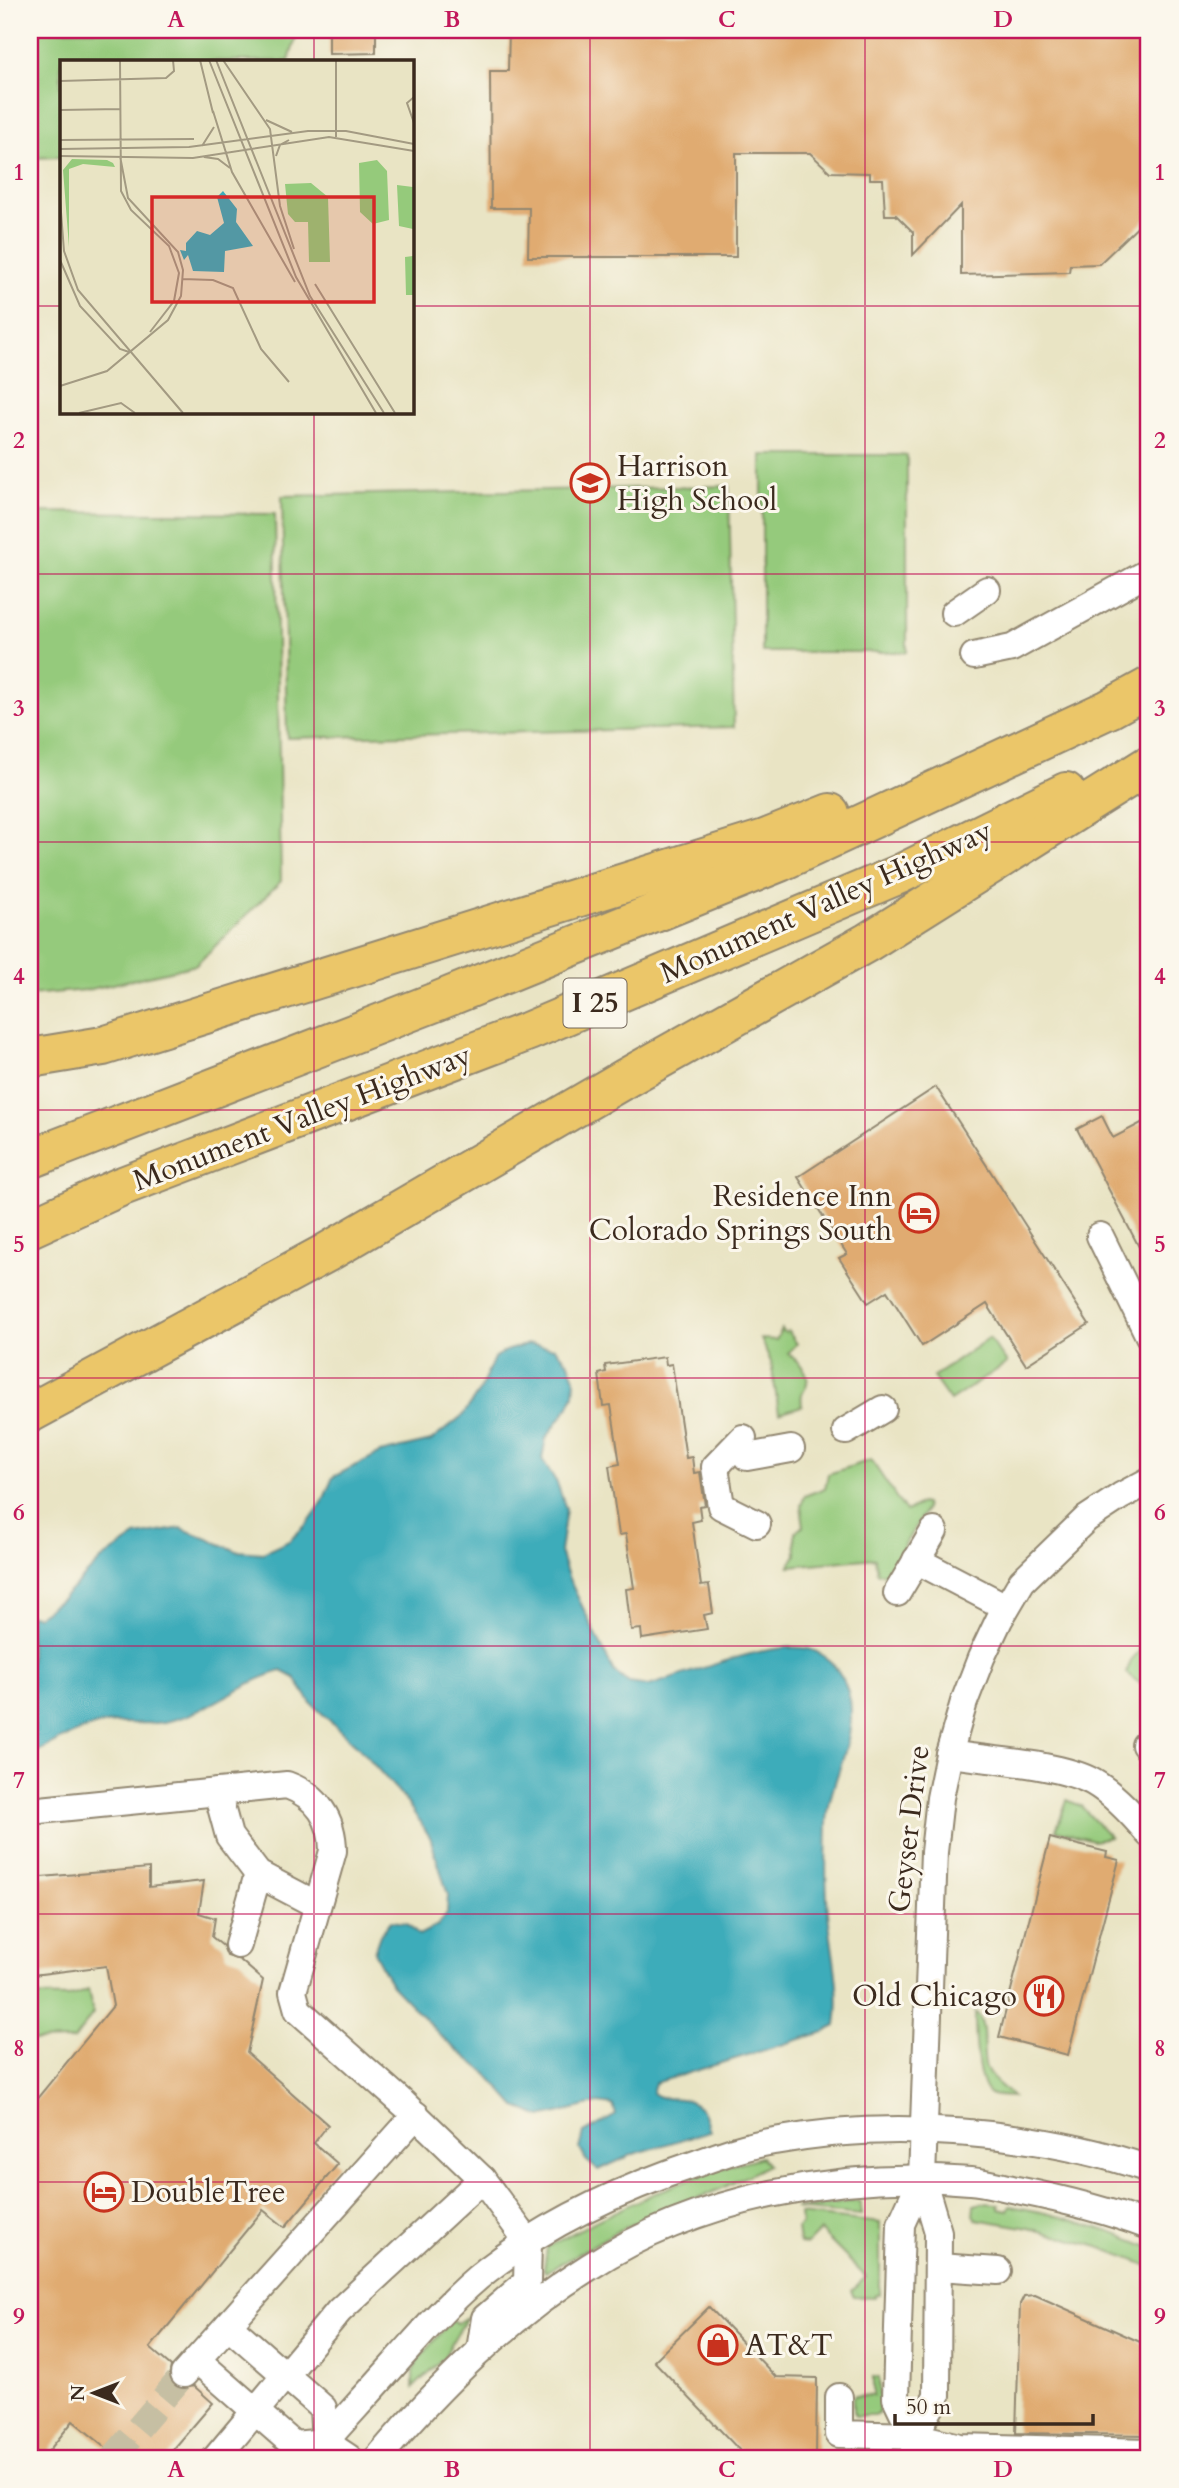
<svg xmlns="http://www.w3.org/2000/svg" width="1179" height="2488" font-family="Cardo,serif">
	<rect width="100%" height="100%" fill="#fbf7ec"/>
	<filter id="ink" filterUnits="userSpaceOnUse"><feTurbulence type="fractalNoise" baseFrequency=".0143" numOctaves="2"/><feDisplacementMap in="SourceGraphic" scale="14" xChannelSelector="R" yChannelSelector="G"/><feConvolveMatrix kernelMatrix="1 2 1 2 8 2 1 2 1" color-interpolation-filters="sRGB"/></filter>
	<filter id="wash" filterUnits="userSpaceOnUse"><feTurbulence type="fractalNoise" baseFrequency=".00686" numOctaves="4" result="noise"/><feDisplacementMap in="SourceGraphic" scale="28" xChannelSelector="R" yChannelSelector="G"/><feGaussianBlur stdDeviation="1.57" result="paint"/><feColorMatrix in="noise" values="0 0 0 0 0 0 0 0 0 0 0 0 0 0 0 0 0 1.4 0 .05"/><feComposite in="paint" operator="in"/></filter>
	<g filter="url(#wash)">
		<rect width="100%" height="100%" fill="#e9e4c4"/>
		<g fill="#95ca7b" stroke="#687a4c" stroke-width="2">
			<polygon points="30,30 298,30 289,61 61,61 61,157 30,158"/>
			<rect x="762" y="455" width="145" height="197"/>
			<polygon points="729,486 734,727 287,738 282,496"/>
			<polygon points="30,512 275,514 281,881 196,965 87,990 30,995"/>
			<path d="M 782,1329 L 785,1333 L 788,1331 L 797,1344 L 788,1353 C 796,1361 810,1370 807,1383 C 804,1396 800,1388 802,1406 L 779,1413 L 771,1362 L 761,1339 L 776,1340 Z"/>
			<polygon points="989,1338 1007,1363 950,1401 933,1377"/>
			<polygon points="871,1460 906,1512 921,1503 925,1504 926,1509 887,1574 877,1573 875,1558 789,1566 796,1555 795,1532 804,1526 801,1506 804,1496 825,1488 828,1474"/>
			<polygon points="1149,1641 1149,1690 1126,1673 1132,1659"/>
			<polygon points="1067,1800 1081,1806 1110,1837 1093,1840 1056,1830"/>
			<polygon points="88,1990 93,2013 74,2040 30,2041 30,1996 68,1997"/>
			<path d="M 975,2012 C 989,2025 980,2051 986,2068 C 990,2080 1005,2088 1013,2097 C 1007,2096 996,2097 990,2094 C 976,2087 975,2028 975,2012 Z"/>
			<path d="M 761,2157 L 768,2165 L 721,2189 L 655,2214 L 616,2232 L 546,2272 L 544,2270 L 547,2247 C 615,2209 685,2176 761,2157 Z"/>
			<polygon points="857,2201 860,2202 861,2215 795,2209"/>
			<path d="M 982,2203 L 999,2204 L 999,2209 L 1008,2211 L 1010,2206 C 1058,2214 1104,2228 1149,2247 L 1149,2266 L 1099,2247 L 1029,2228 L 976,2219 L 973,2215 L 974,2205 Z"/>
			<polygon points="800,2214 880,2223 880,2295 875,2295 875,2298 854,2297 851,2291 866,2277 820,2231 807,2244 799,2243 797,2228 801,2224"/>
			<polygon points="467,2317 443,2359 413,2388 413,2371 419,2359 452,2320 457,2323"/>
			<polygon points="873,2377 879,2378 879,2413 875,2416 856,2416 853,2412 853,2398 856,2395 873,2396"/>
		</g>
		<path fill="#3cacba" stroke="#3c6b6c" stroke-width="2" d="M 529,1344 L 555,1348 L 569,1363 L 575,1378 L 574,1395 L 569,1406 L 546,1438 L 542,1459 L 557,1483 L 566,1509 L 560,1552 L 569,1579 L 614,1672 L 629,1683 L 648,1686 C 686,1675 764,1643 802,1648 C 833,1651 852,1686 851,1715 C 851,1752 828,1786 827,1824 C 826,1859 825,1895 830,1930 C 834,1963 841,1993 836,2026 L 824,2032 L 655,2083 L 652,2093 C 666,2104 687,2092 701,2109 C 705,2114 707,2125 710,2131 L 634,2154 L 598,2170 L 586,2160 L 580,2149 L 584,2133 L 616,2115 L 613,2105 L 598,2103 L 542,2117 L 516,2107 L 485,2072 L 447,2042 L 390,1983 L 374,1952 L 380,1935 L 391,1921 L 407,1923 L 419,1935 L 438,1925 L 447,1913 L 448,1895 L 430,1837 L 404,1798 L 358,1747 L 311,1703 L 295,1678 L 282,1671 C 242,1681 211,1711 169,1721 C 145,1727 118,1719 94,1726 C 72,1732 50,1746 30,1755 L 30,1615 L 37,1616 L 63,1598 L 101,1560 L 136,1536 L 181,1528 L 237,1551 L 263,1553 L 289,1541 L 307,1524 L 322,1503 L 333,1477 L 380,1453 L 431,1441 L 463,1415 L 480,1390 L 494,1358 L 508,1350 Z"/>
		<g id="blocks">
			<g fill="#e0ab71">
				<polygon points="329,30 376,30 376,53 329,54"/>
				<polygon points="509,30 1149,30 1149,216 1099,264 1070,265 1069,272 961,275 961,205 913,255 913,232 896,215 885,215 883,179 870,179 870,173 830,172 810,153 736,153 736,257 528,257 529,208 491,208 490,71 508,71"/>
				<polygon points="936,1087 1089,1324 1026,1365 987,1304 922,1346 887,1291 868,1303 839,1258 847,1254 798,1177"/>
				<polygon points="1102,1116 1113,1138 1149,1119 1149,1266 1077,1129"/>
				<polygon points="665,1357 666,1365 672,1364 686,1458 692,1457 694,1473 700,1472 705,1505 699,1506 701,1520 692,1522 701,1586 709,1585 713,1613 704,1615 707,1629 642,1639 641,1629 631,1630 626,1589 634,1588 626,1534 619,1535 609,1466 620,1464 611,1405 603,1406 599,1374 606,1372 605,1365"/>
				<polygon points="1050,1838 1107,1852 1106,1857 1119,1860 1068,2055 999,2037"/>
				<polygon points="149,1868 149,1887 204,1881 199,1913 215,1918 212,1937 223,1946 227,1956 240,1960 263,1980 247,2053 328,2125 314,2143 338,2164 285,2227 263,2210 150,2348 171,2366 169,2378 174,2386 181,2389 194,2386 213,2403 166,2458 119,2458 73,2421 43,2458 30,2447 30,2107 113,2006 106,1966 32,1975 32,1969 30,1969 30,1878"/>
				<polygon points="1035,2295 1149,2346 1149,2435 1016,2433 1020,2304 1024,2296"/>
				<polygon points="709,2307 776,2377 817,2378 816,2456 744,2455 654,2361"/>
			</g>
		</g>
	</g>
	<g filter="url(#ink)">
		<use href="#blocks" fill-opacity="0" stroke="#928771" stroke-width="2"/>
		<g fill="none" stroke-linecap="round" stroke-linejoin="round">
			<polyline stroke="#c6bfa3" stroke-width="26" stroke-dasharray="26 13" stroke-linecap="butt" points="113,2458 184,2374"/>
			<g stroke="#928771" stroke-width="30">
				<g id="minor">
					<polyline points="954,613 987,590"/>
					<polyline points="974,656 1012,648 1149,572"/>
					<polyline points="1100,1236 1149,1336"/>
					<polyline points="846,1431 883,1409"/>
					<polyline points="743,1438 715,1467 721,1506 757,1524"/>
					<polyline points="747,1457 791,1449"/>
					<polyline points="916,1560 1006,1607"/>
					<polyline points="897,1593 934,1531"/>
					<polyline points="1145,1745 1149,1749"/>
					<path d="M 949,1754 C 987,1760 1061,1764 1093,1782 C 1114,1794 1134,1816 1149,1834"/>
					<polyline points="217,1792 229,1836 258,1874 317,1905"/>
					<path d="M 30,1811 L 287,1785 C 317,1796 333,1819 333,1851 L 293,1992 L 298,2010 L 404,2104 L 482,2179 L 528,2242 L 527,2282 L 485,2318 L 480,2350"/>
					<polyline points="238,1945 258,1874"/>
					<polyline points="938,2267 998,2271"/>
					<polyline points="228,2325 323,2408 325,2442"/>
					<polyline points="197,2360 294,2445 325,2442 349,2458"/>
					<polyline points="184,2374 416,2115"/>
					<polyline points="839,2397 839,2434 914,2436 960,2447 1149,2452"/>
					<polyline points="914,2436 937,2396 938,2232 922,2178 934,1852 940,1798 949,1754 964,1702 981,1658 999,1620 1022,1581 1086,1519 1121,1496 1149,1481"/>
					<polyline points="216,2458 339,2311 482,2179"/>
					<path d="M 310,2458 C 339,2425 369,2393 398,2360 C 426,2329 454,2296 487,2270 C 550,2221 623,2188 698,2163 C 723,2154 748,2145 774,2141 C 891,2119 1037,2131 1149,2169"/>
					<path d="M 378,2458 C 440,2385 508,2318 589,2267 C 697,2197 843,2170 970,2181 C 985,2182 1001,2187 1017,2190 C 1062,2199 1106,2210 1149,2226"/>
					<polyline points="914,2458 914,2436 896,2398 901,2224 922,2178"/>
				</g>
			</g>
			<g stroke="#928771" stroke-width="42">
				<g id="highway">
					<polyline points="30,1058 103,1046 765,839 830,813"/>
					<polyline points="30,1159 438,1001 780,862 1109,709 1149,687"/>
					<polyline points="30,1228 120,1187 529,1031 900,874 1066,792"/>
					<polyline points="30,1413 326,1253 626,1078 868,942 1149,765"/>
				</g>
			</g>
			<use href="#minor" stroke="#fff" stroke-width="26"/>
			<use href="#highway" stroke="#ebc669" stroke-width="38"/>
		</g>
	</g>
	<path fill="none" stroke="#c2185b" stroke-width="2" stroke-opacity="0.55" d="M 314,30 L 314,61M 590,30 L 590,2458M 865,30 L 865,2458M 30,306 L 61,306M 411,306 L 1149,306M 314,411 L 314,2458M 30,574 L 1149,574M 30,842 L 1149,842M 30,1110 L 1149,1110M 30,1378 L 1149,1378M 30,1646 L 1149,1646M 30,1914 L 1149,1914M 30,2182 L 1149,2182"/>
	<defs>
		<g id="school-ring" transform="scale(2.0125)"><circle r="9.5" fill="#fbf7ec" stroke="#c8321e" stroke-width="1.5"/><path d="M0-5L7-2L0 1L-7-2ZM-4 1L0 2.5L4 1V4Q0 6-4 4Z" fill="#c8321e"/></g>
		<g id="hotel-ring" transform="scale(2.0125)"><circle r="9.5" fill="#fbf7ec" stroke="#c8321e" stroke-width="1.5"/><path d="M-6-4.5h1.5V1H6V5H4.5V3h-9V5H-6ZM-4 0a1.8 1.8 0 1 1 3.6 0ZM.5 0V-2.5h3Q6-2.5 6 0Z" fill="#c8321e"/></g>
		<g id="restaurant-ring" transform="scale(2.0125)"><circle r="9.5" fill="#fbf7ec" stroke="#c8321e" stroke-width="1.5"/><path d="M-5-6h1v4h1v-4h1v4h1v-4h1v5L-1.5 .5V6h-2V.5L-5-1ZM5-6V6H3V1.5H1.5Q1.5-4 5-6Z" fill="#c8321e"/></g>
		<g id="shop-ring" transform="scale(2.0125)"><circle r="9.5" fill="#fbf7ec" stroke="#c8321e" stroke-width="1.5"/><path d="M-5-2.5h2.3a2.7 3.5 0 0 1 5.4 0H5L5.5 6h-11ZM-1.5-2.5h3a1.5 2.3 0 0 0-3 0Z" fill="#c8321e"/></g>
	</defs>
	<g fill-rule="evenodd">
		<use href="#school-ring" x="590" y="483"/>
		<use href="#hotel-ring" x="919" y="1213"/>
		<use href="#restaurant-ring" x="1044" y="1996"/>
		<use href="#hotel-ring" x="104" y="2192"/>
		<use href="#shop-ring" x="718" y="2345"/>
	</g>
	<g text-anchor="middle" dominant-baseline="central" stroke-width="6" stroke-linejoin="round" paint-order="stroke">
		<rect fill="#fbf7ec" stroke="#75685c" stroke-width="2" x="563.5" y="978.5" width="63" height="49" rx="5"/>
		<g font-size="28" font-weight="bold" fill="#3b2a1e">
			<text x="595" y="1003">I 25</text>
		</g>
		<g font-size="30" fill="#3b2a1e" stroke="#fbf7ec" text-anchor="start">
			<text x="617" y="466">Harrison<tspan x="617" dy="34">High School</tspan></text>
			<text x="892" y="1196" text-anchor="end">Residence Inn<tspan x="892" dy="34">Colorado Springs South</tspan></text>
			<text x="1017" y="1996" text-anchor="end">Old Chicago</text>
			<text x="131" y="2192">DoubleTree</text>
			<text x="745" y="2345">AT&amp;T</text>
		</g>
		<g font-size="30" fill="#3b2a1e" stroke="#fbf7ec">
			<text transform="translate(826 902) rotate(-24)">Monument Valley Highway</text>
			<text transform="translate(302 1118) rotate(-21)">Monument Valley Highway</text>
			<text transform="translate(909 1829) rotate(-83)">Geyser Drive</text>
		</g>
	</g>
	<g transform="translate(60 60)">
		<rect width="354" height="354" fill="#e9e4c4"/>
		<path d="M 12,99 L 47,100 L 53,103 L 55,107 L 23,104 L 9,109 L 9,187 L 3,110 ZM 317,100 L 327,111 L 329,160 L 313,164 L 300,152 L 299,103 ZM 251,123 L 268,137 L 270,202 L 249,202 L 248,162 L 235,162 L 228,154 L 225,124 ZM 337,125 L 353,127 L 353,169 L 339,166 ZM 353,196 L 353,235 L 346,235 L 345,197 Z" fill="#95ca7b"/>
		<path d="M 163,131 L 177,149 L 176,162 L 193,186 L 165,191 L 164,212 L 133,211 L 128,195 L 124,200 L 120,190 L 126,191 L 126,183 L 137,171 L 150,175 L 164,163 L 157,137 Z" fill="#3cacba"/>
		<path fill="none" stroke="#a39a82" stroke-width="2" d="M 60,0 L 61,131 L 71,150 L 109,186 L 119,213 L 114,241 L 90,272M 140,0 L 153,53M 149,0 L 236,217 L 316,353M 156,0 L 250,236 L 324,353M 163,0 L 210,69 L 220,146 L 234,189M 0,21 L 106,18 L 114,11 L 113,0M 354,37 L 347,43 L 354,63M 0,50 L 60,49M 153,51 L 172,112 L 235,222M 206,60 L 232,72M 276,77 L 276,0M 0,80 L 134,79M 142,86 L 154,67M 0,89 L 129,87 L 248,71 L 286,71 L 354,84M 0,96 L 133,98 L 269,77 L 354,91M 216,96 L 220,85 L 229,80M 144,97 L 158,99 L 170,108M 0,139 L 4,191 L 18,230 L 123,353M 0,200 L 20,246 L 60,289 L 69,292M 122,219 L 153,220 L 173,228 L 201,289 L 229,322M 255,224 L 335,353M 0,326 L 47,311 L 108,260 L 121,236 L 123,210 L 118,192 L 68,138 L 60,96M 19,353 L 61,343 L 75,353"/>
		<path fill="#d62828" fill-opacity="0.15" stroke="#d62828" stroke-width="3.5" d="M 92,137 L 314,137 L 314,242 L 92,242 Z"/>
		<rect width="354" height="354" fill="none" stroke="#3b2a1e" stroke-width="3.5"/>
	</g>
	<rect width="1179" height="2488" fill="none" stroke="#fbf7ec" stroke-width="77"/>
	<g transform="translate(94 2393) rotate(270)" stroke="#fbf7ec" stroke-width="5" paint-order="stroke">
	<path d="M0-5L12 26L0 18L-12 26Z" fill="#3b2a1e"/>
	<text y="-10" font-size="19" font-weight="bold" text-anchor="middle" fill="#3b2a1e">N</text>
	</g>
	<path d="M895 2414v10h198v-10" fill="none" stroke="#3b2a1e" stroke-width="3.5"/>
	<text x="906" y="2414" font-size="21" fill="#3b2a1e" stroke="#fbf7ec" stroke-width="5" paint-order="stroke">50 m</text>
	<rect x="38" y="38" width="1102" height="2412" fill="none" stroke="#c2185b" stroke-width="2.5"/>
	<g font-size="23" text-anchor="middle" font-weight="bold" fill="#c2185b">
		<text x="176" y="27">A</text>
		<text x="452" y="27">B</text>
		<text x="727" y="27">C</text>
		<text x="1003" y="27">D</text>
		<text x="19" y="180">1</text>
		<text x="1160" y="180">1</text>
		<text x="19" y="448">2</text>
		<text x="1160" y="448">2</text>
		<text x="19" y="716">3</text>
		<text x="1160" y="716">3</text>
		<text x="19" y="984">4</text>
		<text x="1160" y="984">4</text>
		<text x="19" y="1252">5</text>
		<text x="1160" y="1252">5</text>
		<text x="19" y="1520">6</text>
		<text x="1160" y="1520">6</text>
		<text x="19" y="1788">7</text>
		<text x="1160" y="1788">7</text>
		<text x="19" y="2056">8</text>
		<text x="1160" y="2056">8</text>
		<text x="19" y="2324">9</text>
		<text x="1160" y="2324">9</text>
		<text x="176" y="2477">A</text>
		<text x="452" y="2477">B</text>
		<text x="727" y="2477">C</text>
		<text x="1003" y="2477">D</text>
	</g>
</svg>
